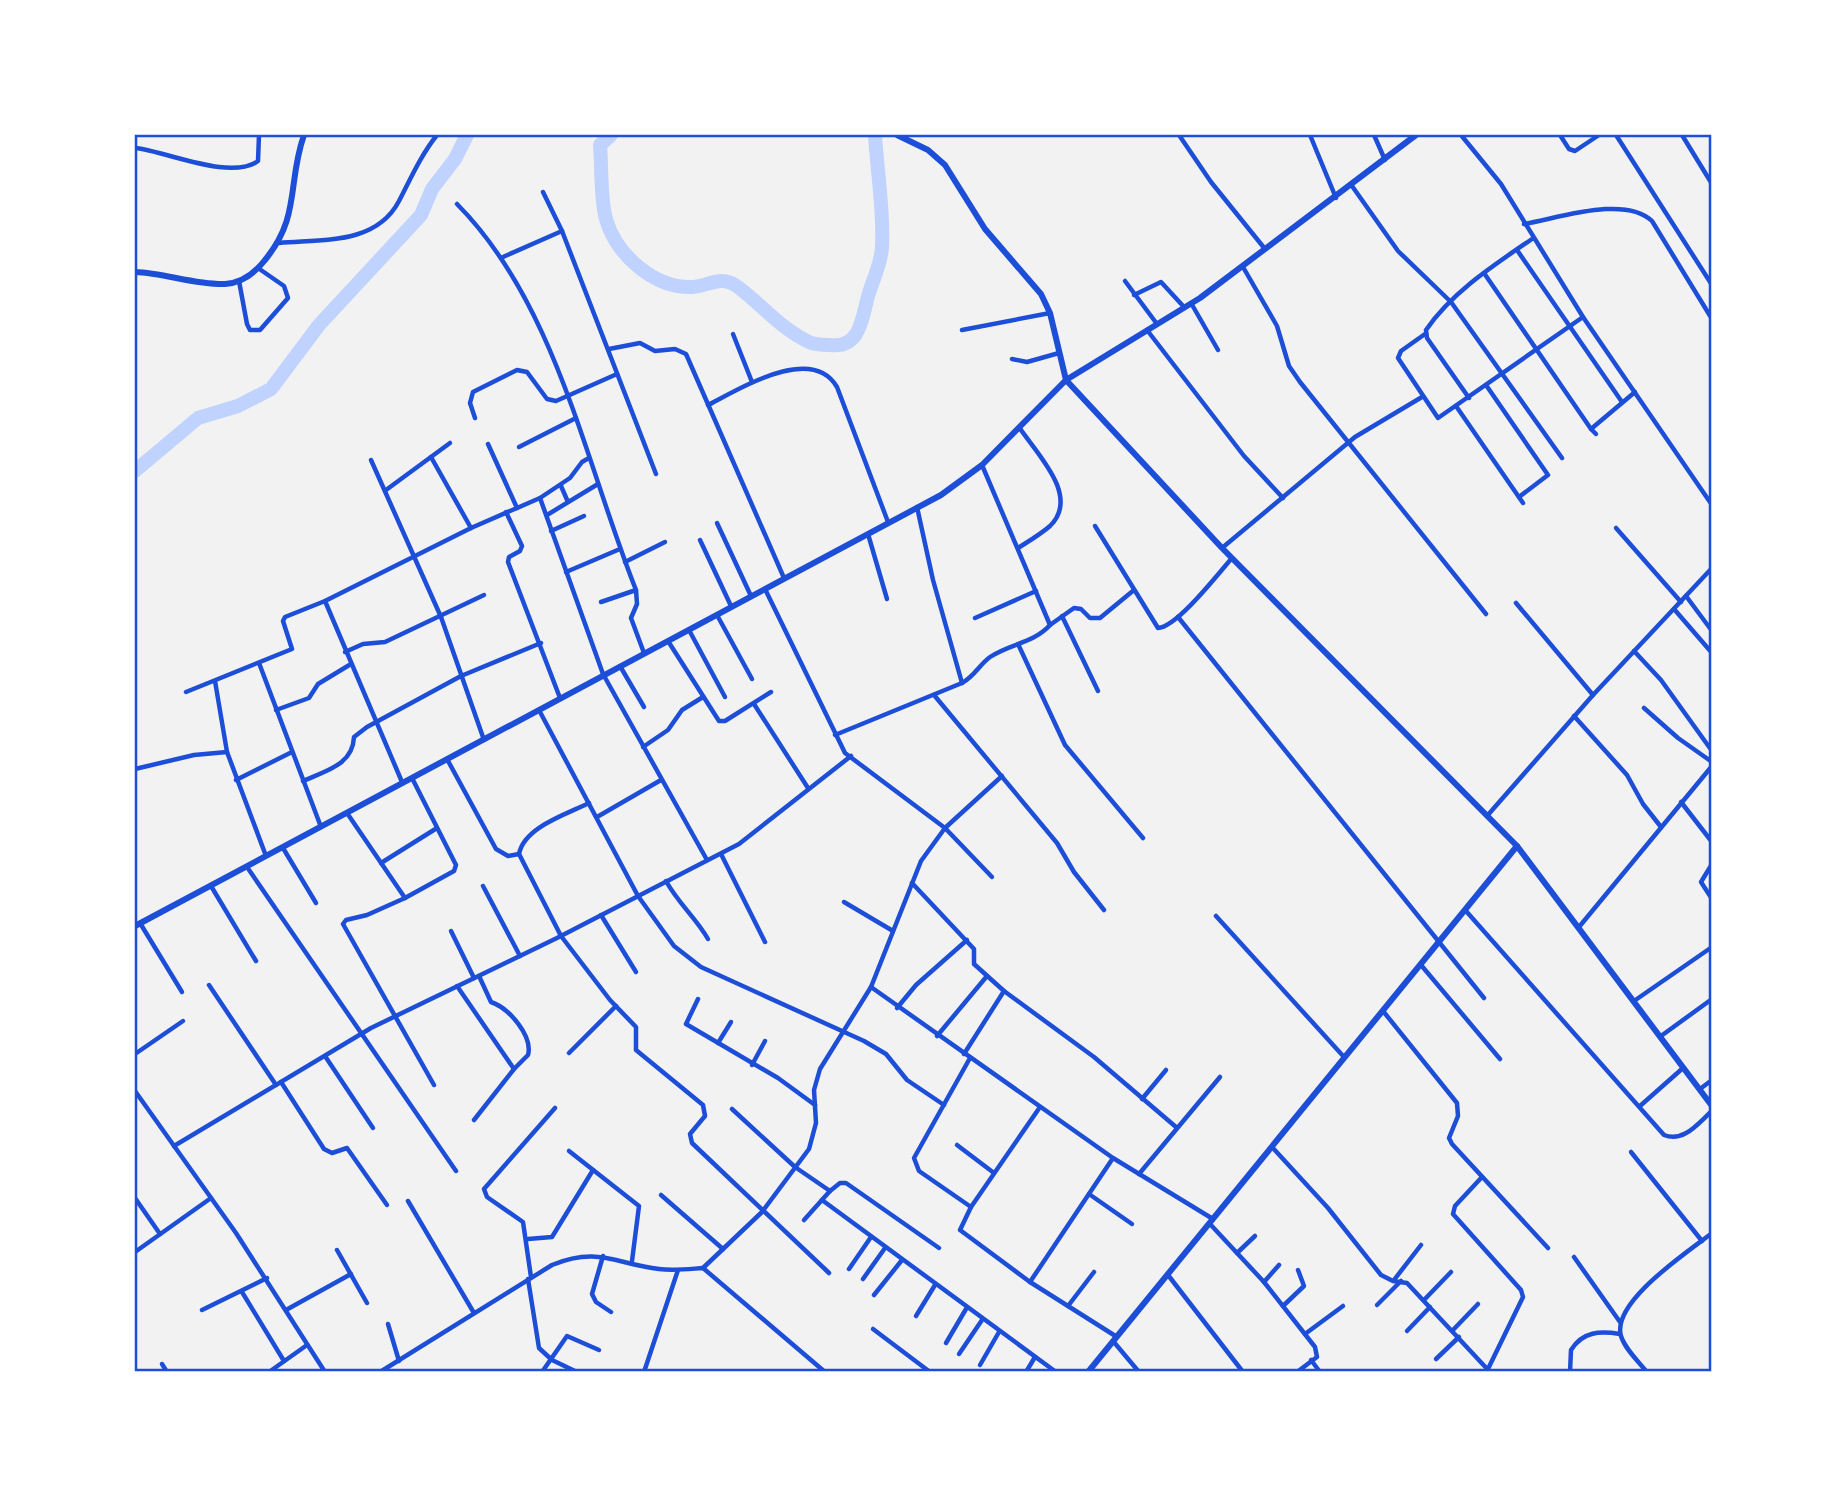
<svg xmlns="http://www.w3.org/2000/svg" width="1847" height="1507" font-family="Signika,sans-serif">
	<rect width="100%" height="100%" fill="#f2f2f2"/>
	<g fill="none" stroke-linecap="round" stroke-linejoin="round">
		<g stroke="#bfd3fe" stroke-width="14">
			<path d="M 611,135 L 600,145 C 602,168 600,197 606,219 C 616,255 655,289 693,287 C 709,286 721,274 738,287 C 762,305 781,329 809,342 C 815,345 823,345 830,345 C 862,349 862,315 869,293 C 874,277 881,264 882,247 C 884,210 877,171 875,135"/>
			<polyline points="135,471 198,418 238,406 271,389 319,325 421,215 432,189 455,159 467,135"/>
		</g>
		<g stroke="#1d4ed8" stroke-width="4.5">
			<polyline points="1179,135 1211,182 1265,249"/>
			<polyline points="1310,135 1336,198"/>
			<polyline points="1374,135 1385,160"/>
			<polyline points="1461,135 1501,184 1583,317 1712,505"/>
			<polyline points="1560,135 1569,149 1575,151 1599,135"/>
			<polyline points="1616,135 1712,285"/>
			<polyline points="1682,135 1712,184"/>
			<path d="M 135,148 C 166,151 230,181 258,161 L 259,135"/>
			<polyline points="1352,186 1398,251 1451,302 1562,458"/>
			<polyline points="543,192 562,231 656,474"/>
			<path d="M 457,204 C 556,304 585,462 636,590 L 637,604 L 631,618 L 644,653"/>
			<path d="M 1524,224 C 1559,218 1625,195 1652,221 L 1712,319"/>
			<path d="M 279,243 C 322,239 376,245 399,201 C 411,178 421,155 437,135"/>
			<polyline points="1517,250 1622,402"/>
			<polyline points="503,257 562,231"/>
			<polyline points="1243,267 1277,326 1289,366 1300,382 1486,614"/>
			<polyline points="1484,273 1591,429"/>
			<polyline points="239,281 247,324 250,330 260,330 288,298 284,286 258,268"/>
			<polyline points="1125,281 1157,324"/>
			<polyline points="1134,295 1161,282 1184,307"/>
			<polyline points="1191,303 1218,350"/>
			<polyline points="962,330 1050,313"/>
			<polyline points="1147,330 1244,456 1283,498"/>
			<polyline points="733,334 752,382"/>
			<polyline points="1425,334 1401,351 1398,358 1438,418 1583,317"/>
			<polyline points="609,349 640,343 655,351 675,349 686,354 784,578"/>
			<polyline points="1012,359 1027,362 1059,353"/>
			<polyline points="1486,385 1548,475 1519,497"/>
			<path d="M 1469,398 L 1427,338 L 1426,330 C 1452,292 1494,265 1532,239"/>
			<path d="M 708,405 C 741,388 812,344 837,387 L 888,522"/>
			<polyline points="1456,406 1523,503"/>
			<polyline points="475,418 470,403 473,392 517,370 527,372 547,399 556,401 617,374"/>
			<polyline points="1596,434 1591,429 1635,392"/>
			<polyline points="488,444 517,508"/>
			<polyline points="519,447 576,418"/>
			<polyline points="431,457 471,528"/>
			<polyline points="371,460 441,617 484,740"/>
			<polyline points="561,486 568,502"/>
			<polyline points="386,490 450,443"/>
			<polyline points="540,498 570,478 582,462 589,458"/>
			<polyline points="917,507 933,580 962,683"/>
			<polyline points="506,512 522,546 520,551 509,557 508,562 560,698"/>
			<polyline points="547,515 598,484"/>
			<polyline points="717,523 751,596"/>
			<path d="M 1095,526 L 1158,628 C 1177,627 1218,574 1232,558"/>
			<polyline points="1616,528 1681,602"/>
			<polyline points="551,531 584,516"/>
			<polyline points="868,534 887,599"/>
			<polyline points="700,540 731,606"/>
			<path d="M 1018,548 C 1029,541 1041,534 1050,526 C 1081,496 1036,453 1019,427"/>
			<polyline points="1222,548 1355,437 1422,397"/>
			<polyline points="625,562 665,542"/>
			<polyline points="566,572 620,549"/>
			<polyline points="1686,596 1712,631"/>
			<polyline points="601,602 636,590"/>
			<polyline points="1516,603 1593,695"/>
			<polyline points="1674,609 1712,653"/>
			<polyline points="717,615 752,679"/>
			<polyline points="1062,616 1098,691"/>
			<polyline points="1178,617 1484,998"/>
			<polyline points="975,618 1036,591"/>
			<polyline points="1050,625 1074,608 1081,609 1090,618 1100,618 1134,590"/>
			<polyline points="689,630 725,697"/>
			<polyline points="668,641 719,721 725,721 771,692"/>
			<polyline points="1018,644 1065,745 1143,838"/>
			<polyline points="1634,651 1661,680 1712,751"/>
			<polyline points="345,652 363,644 385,642 484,595"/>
			<polyline points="259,663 321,827"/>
			<polyline points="620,666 644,707"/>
			<polyline points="215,681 227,752 266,856"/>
			<polyline points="186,692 292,649 283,621 285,617 325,601"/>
			<polyline points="934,695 1057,843 1074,872 1104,910"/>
			<polyline points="754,704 808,788"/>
			<polyline points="1644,708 1678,738 1712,762"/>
			<polyline points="276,710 309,698 318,684 351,664"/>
			<polyline points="539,710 638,896 674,946 701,967 864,1041 886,1054 907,1080 944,1105"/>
			<polyline points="1574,716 1627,775 1643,804 1661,827"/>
			<path d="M 835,735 L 962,683 C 975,676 979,665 990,657 C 1009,644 1034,643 1050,625 L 982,465"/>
			<polyline points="643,747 668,730 682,710 703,697"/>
			<polyline points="447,759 496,849 508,856 519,854"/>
			<polyline points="135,769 194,755 227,752"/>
			<polyline points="236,780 292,752"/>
			<path d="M 303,781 C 325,771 353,765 354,737 L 367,727 L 461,676 L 541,643"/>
			<polyline points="402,782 325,601 471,528 540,498 603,674 707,860"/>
			<polyline points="1681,802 1712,842"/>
			<path d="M 589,803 C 567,814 524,827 519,854 L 561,936 L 610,1000 L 636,1027 L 636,1050 L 703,1105 L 705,1116 L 690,1134 L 692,1143 L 829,1273"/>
			<polyline points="347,813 405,898 367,915 346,920 343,924 434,1085"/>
			<polyline points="1487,816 1593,695 1712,568"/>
			<polyline points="597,817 661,780"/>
			<polyline points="283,848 316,903"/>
			<polyline points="721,854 765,942"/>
			<polyline points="381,863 437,828"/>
			<polyline points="1712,864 1701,882 1712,899"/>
			<polyline points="247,867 456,1171"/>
			<polyline points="992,877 945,828 1002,776"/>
			<path d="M 666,881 C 678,903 696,918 708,939"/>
			<polyline points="912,883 974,949 974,964 1004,991 964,1054"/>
			<polyline points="211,886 256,961"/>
			<polyline points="483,886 520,956"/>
			<polyline points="405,898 454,871 456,865 412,778"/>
			<polyline points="844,902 893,931"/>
			<path d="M 1466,911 L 1664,1135 C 1684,1143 1698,1123 1712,1111"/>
			<polyline points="601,915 636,972"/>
			<polyline points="1216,916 1344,1057"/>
			<polyline points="140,923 182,992"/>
			<polyline points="1579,927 1712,766"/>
			<polyline points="451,931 474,978"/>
			<polyline points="1421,965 1500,1059"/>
			<path d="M 479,976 L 491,1002 C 509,1008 533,1036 528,1055 L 514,1069"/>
			<polyline points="209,985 276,1085"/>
			<polyline points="457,986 514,1069 474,1120"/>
			<polyline points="871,987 1113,1158 1213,1219"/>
			<polyline points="1004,991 1094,1057 1176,1127"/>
			<polyline points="698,999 686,1024 778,1078 815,1105"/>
			<polyline points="1634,1001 1712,947"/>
			<polyline points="897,1008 916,985 967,940"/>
			<polyline points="1383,1011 1457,1103 1458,1116 1449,1138 1452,1144 1548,1248"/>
			<polyline points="937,1036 987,976"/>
			<polyline points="1661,1036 1712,999"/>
			<polyline points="718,1043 731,1022"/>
			<polyline points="569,1053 616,1006"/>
			<polyline points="135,1054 183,1021"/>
			<polyline points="325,1056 373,1128"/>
			<polyline points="970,1058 914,1158 919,1171 971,1207"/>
			<polyline points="752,1065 765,1041"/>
			<polyline points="281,1082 324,1149 332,1153 347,1148 387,1205"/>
			<polyline points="1700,1089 1712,1080"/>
			<polyline points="135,1091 236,1233 325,1372"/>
			<polyline points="1142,1099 1166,1070"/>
			<polyline points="1640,1106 1683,1068"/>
			<polyline points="1040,1107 971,1207 960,1230 1030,1282 1117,1337"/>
			<polyline points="732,1109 795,1167 830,1191 840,1183 846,1183 939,1248"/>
			<polyline points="957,1145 994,1173"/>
			<polyline points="174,1146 371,1028 557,938 739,844 851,756"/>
			<polyline points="1272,1147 1328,1208 1381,1275 1393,1281 1407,1283 1490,1372"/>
			<polyline points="569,1151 639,1206 632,1261"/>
			<polyline points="1631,1152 1702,1241"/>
			<polyline points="1139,1174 1220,1077"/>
			<polyline points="1482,1177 1455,1206 1453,1214 1521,1290 1523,1297 1487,1371"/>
			<polyline points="1089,1194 1132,1224"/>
			<polyline points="661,1195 723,1249"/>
			<polyline points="135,1198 160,1234"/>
			<polyline points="822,1200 1056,1372"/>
			<polyline points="408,1201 474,1313"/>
			<polyline points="804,1220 830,1191"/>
			<polyline points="1210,1224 1264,1282 1315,1347 1317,1357 1297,1372"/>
			<polyline points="528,1239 552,1237 593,1170"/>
			<polyline points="337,1250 367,1303"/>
			<polyline points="135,1252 211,1198"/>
			<polyline points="1237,1253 1255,1236"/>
			<polyline points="603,1256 592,1294 596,1302 611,1312"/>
			<polyline points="1574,1257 1620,1322"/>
			<polyline points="703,1268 762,1212 809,1149 816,1123 814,1090 820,1069 871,987 921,861 945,828 845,753 765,589"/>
			<polyline points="849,1269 871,1237"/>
			<polyline points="1168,1275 1243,1372"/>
			<polyline points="531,1277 523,1222 487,1197 484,1189 555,1108"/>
			<polyline points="528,1279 539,1348 552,1360 577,1372"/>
			<polyline points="863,1279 885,1248"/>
			<polyline points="1394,1280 1421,1245"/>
			<polyline points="1030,1282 1113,1158"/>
			<polyline points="1264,1282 1279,1265"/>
			<polyline points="242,1292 284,1361"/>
			<polyline points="874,1295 902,1260"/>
			<polyline points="1424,1300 1451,1272"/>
			<polyline points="1377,1305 1401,1281"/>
			<polyline points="1068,1306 1094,1272"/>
			<polyline points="1283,1306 1304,1286 1298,1270"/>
			<polyline points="202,1310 267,1278"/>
			<polyline points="286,1310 351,1274"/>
			<polyline points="916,1316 935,1285"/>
			<polyline points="388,1324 399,1361"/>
			<polyline points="873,1329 930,1372"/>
			<polyline points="1453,1330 1478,1304"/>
			<polyline points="1407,1331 1430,1307"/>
			<polyline points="1305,1334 1343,1306"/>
			<polyline points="1113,1341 1139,1372"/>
			<polyline points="946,1343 966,1309"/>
			<polyline points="959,1354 982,1320"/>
			<polyline points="1436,1359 1459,1337"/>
			<polyline points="1311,1360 1320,1372"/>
			<polyline points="162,1364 167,1372"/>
			<polyline points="980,1365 999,1332"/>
			<polyline points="269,1372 307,1345"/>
			<path d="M 380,1372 L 552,1265 C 598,1246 616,1264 659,1269 C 674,1271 689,1269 703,1268 L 825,1372"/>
			<polyline points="542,1372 567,1336 599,1350"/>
			<polyline points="644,1372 678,1270"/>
			<polyline points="1026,1372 1035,1357"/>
			<path d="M 1570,1372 L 1571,1350 C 1583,1331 1600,1331 1620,1334"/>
			<path d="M 1647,1372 C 1638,1361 1625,1349 1621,1336 C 1611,1302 1688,1252 1712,1233"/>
		</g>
		<g stroke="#1d4ed8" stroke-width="6">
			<polyline points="897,135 928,150 945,165 985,229 1041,294 1050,313 1066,380 1222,548 1517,846 1712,1106"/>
			<path d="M 135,272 C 165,273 195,285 225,284 C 241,283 255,273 265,260 C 301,216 287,183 304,135"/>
			<polyline points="135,926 941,495 982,465 1066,380 1200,298 1416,135"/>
			<polyline points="1088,1372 1517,846"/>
		</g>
	</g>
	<rect width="1847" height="1507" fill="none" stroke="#ffffff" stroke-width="273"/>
	<rect x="136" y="136" width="1574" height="1234" fill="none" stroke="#1d4ed8" stroke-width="2.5"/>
</svg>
